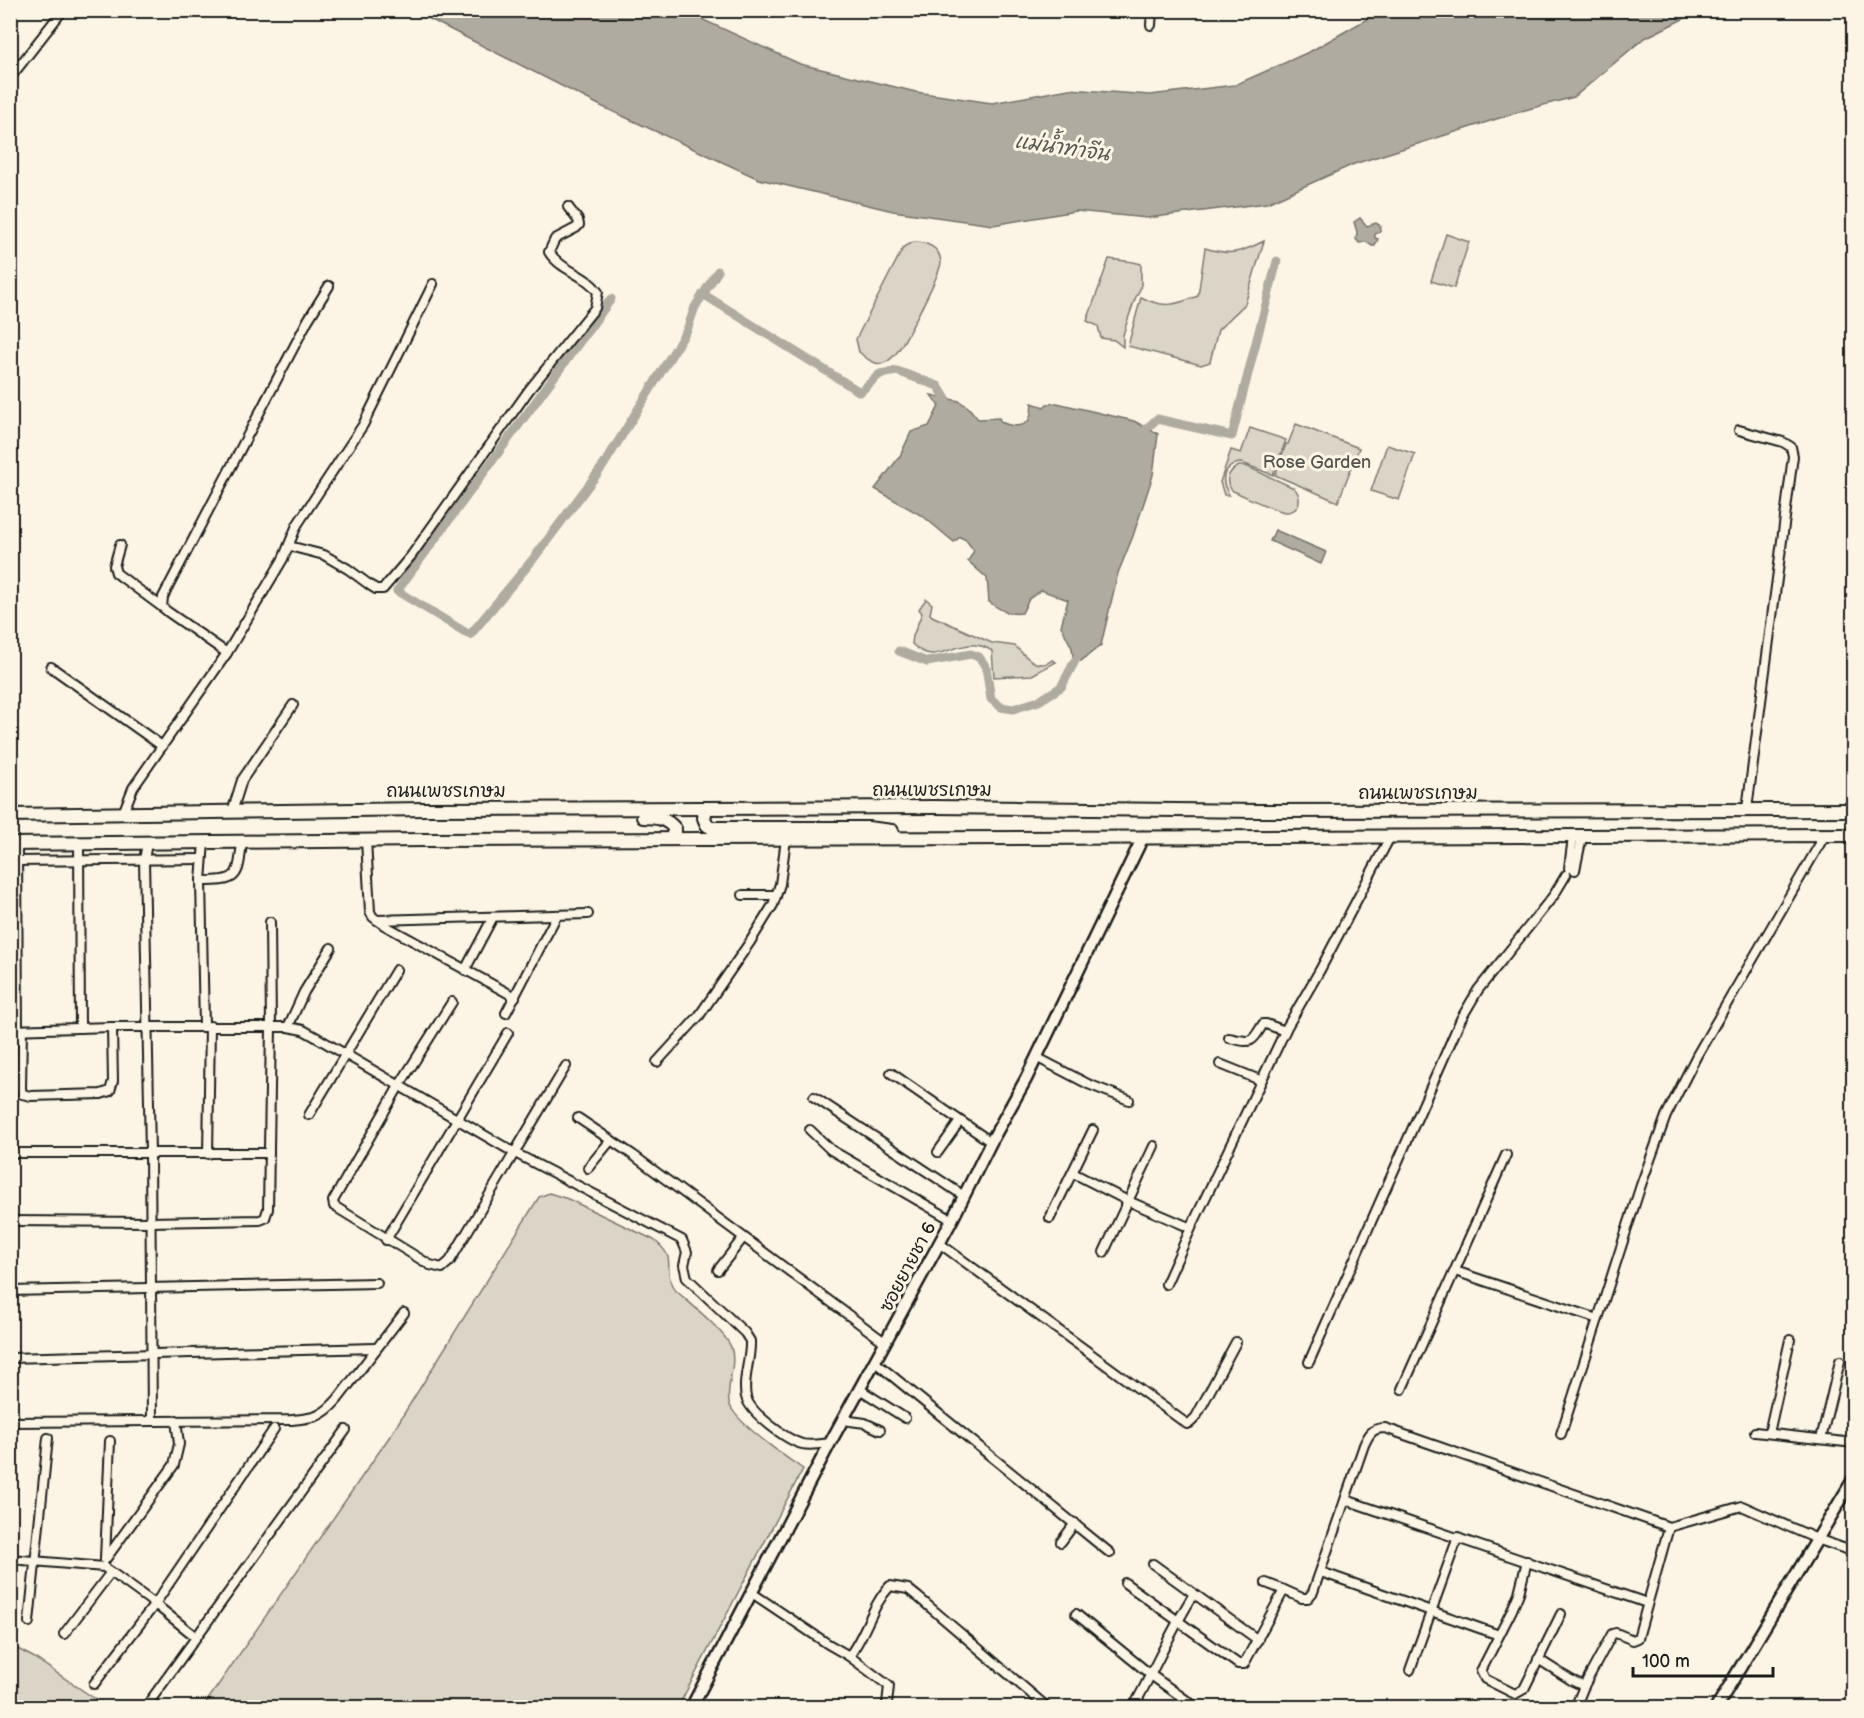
<svg xmlns="http://www.w3.org/2000/svg" width="1864" height="1718" font-family="'Balsamiq Sans','Playpen Sans Thai',sans-serif">
	<rect width="100%" height="100%" fill="#fcf5e5"/>
	<filter id="ink" filterUnits="userSpaceOnUse"><feTurbulence type="fractalNoise" baseFrequency=".0167" numOctaves="2"/><feDisplacementMap in="SourceGraphic" scale="12" xChannelSelector="R" yChannelSelector="G"/><feConvolveMatrix kernelMatrix="1 2 1 2 8 2 1 2 1" color-interpolation-filters="sRGB"/></filter>
	<g filter="url(#ink)">
		<g fill="#dbd5c8" stroke="#7c7872" stroke-width="1.5">
			<polygon points="1446,234 1469,242 1454,288 1431,281"/>
			<path d="M 1264,241 L 1245,304 L 1218,330 L 1210,362 L 1201,365 L 1128,346 L 1141,297 C 1164,309 1175,305 1198,296 L 1205,248 C 1231,256 1240,253 1264,241 Z"/>
			<path d="M 914,242 C 926,242 940,247 941,262 C 941,273 906,339 898,351 C 895,355 889,361 884,363 C 874,366 866,358 859,352 L 856,339 L 902,250 L 905,246 Z"/>
			<path d="M 1109,259 C 1120,261 1131,260 1141,264 L 1141,287 L 1135,299 L 1127,322 L 1123,335 L 1123,347 L 1114,340 L 1101,338 L 1098,326 L 1087,321 Z"/>
			<polygon points="1296,424 1359,448 1338,502 1275,475 1286,444 1288,444"/>
			<path d="M 1250,428 L 1286,440 L 1273,475 L 1242,463 C 1232,463 1222,471 1224,482 C 1224,487 1228,491 1229,495 L 1224,495 L 1220,482 L 1231,450 L 1241,453 Z"/>
			<polygon points="1387,445 1415,454 1399,500 1371,491"/>
			<path d="M 1239,466 L 1246,466 L 1294,488 C 1302,496 1301,511 1287,512 C 1278,513 1243,495 1233,491 C 1223,482 1228,471 1239,466 Z"/>
			<path d="M 926,599 L 932,604 L 930,614 L 932,616 L 992,643 L 1015,646 C 1025,655 1037,672 1052,660 L 1056,662 L 1032,675 L 994,677 L 992,651 C 959,630 939,672 912,644 L 913,636 L 922,613 L 919,609 Z"/>
			<path d="M 549,1193 L 568,1199 L 654,1240 C 679,1260 662,1264 673,1288 C 687,1301 725,1331 731,1347 C 737,1365 726,1384 729,1402 C 731,1419 787,1458 803,1469 L 678,1707 L 203,1707 L 392,1433 L 539,1197 Z"/>
			<polygon points="10,1645 33,1657 107,1707 11,1707"/>
		</g>
		<g fill="#b0aba1" stroke="#75726c" stroke-width="1.5">
			<polygon points="414,11 684,11 800,64 916,92 992,103 1069,89 1150,95 1235,85 1311,51 1381,11 1699,11 1643,39 1574,97 1525,110 1354,164 1267,203 1147,218 1076,211 993,225 893,211 759,179 603,107"/>
			<polygon points="1360,218 1367,226 1376,223 1381,226 1380,231 1375,234 1375,238 1378,239 1375,246 1372,246 1366,242 1359,243 1356,239 1357,232 1354,222"/>
			<path d="M 931,395 L 959,401 L 968,407 L 978,419 L 999,418 L 1001,422 C 1011,427 1029,429 1031,414 C 1032,410 1031,407 1032,403 L 1044,407 L 1047,404 L 1057,403 L 1134,421 L 1158,434 L 1153,475 L 1133,536 L 1118,573 L 1101,645 L 1081,661 L 1073,657 L 1072,648 L 1061,626 L 1068,600 L 1041,590 L 1029,599 L 1022,613 C 1009,615 1000,610 989,602 L 987,578 L 968,561 L 974,551 L 966,540 L 960,537 L 954,542 L 924,517 L 875,489 L 900,456 L 911,432 L 929,426 L 939,406 Z"/>
			<polygon points="1275,530 1326,552 1321,564 1270,541"/>
		</g>
		<g fill="none" stroke-linecap="round" stroke-linejoin="round">
			<g stroke="#b0aba1" stroke-width="9">
				<polyline points="703,294 860,392 880,374 897,371 938,386 946,399"/>
				<polyline points="611,299 397,591 470,635 534,558 603,466 687,330 695,307 718,271"/>
				<polyline points="1147,428 1157,419 1232,436 1277,261"/>
				<polyline points="899,651 927,662 971,654 979,657 986,667 991,699 1001,707 1013,709 1039,701 1061,687 1076,659"/>
			</g>
			<g stroke="#1c1c1c" stroke-width="12">
				<g id="street">
					<polyline points="1151,25 1152,10"/>
					<polyline points="10,78 63,10"/>
					<polyline points="1739,430 1783,442 1791,447 1793,456 1747,809"/>
					<polyline points="120,545 114,566 116,573 162,607"/>
					<path d="M 289,546 L 324,555 L 348,569 L 371,586 L 376,589 L 383,589 L 411,556 L 529,390 L 595,308 L 598,292 C 586,274 561,271 549,252 L 555,239 L 576,228 L 579,225 L 578,220 L 568,207"/>
					<polyline points="227,653 168,612 162,607 163,597 308,320 329,286"/>
					<polyline points="51,667 162,746"/>
					<polyline points="232,812 242,780 293,705"/>
					<polyline points="123,813 133,788 227,653 283,559 297,525 363,425 433,284"/>
					<polyline points="366,840 370,912 373,917 384,925 515,997"/>
					<polyline points="204,842 201,881 204,1026"/>
					<polyline points="147,843 144,860 150,1152 152,1421"/>
					<polyline points="17,844 18,1030"/>
					<polyline points="79,844 80,1028"/>
					<polyline points="16,861 202,859"/>
					<polyline points="1569,868 1573,837"/>
					<polyline points="1575,870 1582,837"/>
					<path d="M 201,881 C 239,881 238,878 242,842"/>
					<polyline points="743,895 776,895"/>
					<polyline points="377,920 588,914"/>
					<path d="M 331,948 L 304,992 L 288,1027 L 303,1030 L 314,1036 L 515,1153 L 682,1240 L 687,1252 L 684,1265 L 687,1278 L 745,1333 L 750,1341 C 751,1359 742,1380 746,1397 C 750,1413 787,1440 802,1444 C 811,1446 821,1444 830,1443"/>
					<polyline points="465,970 493,917"/>
					<polyline points="452,1002 399,1086 333,1201 334,1206 430,1265 442,1268 450,1261 566,1066"/>
					<polyline points="506,1013 557,915"/>
					<polyline points="10,1030 112,1027 271,1027 270,922"/>
					<polyline points="22,1030 21,1088 22,1094 31,1096 101,1094 110,1091 113,1081 112,1027"/>
					<path d="M 1229,1038 C 1252,1043 1251,1044 1263,1024 L 1266,1024 L 1285,1031"/>
					<polyline points="1036,1057 1088,1084 1129,1100"/>
					<polyline points="657,1062 699,1016 750,942 773,905 780,884 786,839"/>
					<polyline points="1220,1064 1260,1080"/>
					<polyline points="891,1073 991,1142"/>
					<polyline points="814,1097 964,1196"/>
					<polyline points="309,1115 396,970"/>
					<polyline points="578,1118 633,1155 886,1343"/>
					<polyline points="810,1130 831,1150 952,1220"/>
					<polyline points="938,1152 960,1121"/>
					<polyline points="10,1153 269,1153"/>
					<polyline points="208,1154 210,1026"/>
					<polyline points="588,1168 611,1140"/>
					<polyline points="1073,1173 1128,1201 1191,1228"/>
					<polyline points="1050,1218 1093,1130"/>
					<polyline points="10,1221 150,1222 260,1220 265,1218 268,1209 271,1027 288,1027"/>
					<polyline points="386,1240 508,1033"/>
					<polyline points="939,1243 1187,1424 1190,1423 1196,1417 1236,1342"/>
					<polyline points="1104,1252 1154,1146"/>
					<polyline points="718,1270 743,1238"/>
					<polyline points="1455,1271 1598,1319"/>
					<polyline points="1166,1284 1191,1228 1287,1027 1320,970 1390,837"/>
					<polyline points="10,1291 377,1283"/>
					<polyline points="10,1358 375,1348"/>
					<polyline points="875,1362 1110,1553"/>
					<polyline points="1309,1362 1461,1019 1478,990 1554,895 1566,875"/>
					<polyline points="1402,1389 1506,1155"/>
					<polyline points="861,1390 905,1418"/>
					<polyline points="843,1420 865,1423 880,1430"/>
					<path d="M 10,1422 L 292,1420 C 314,1418 322,1417 337,1400 L 404,1313"/>
					<polyline points="1755,1432 1854,1443"/>
					<polyline points="1769,1433 1790,1340"/>
					<polyline points="1561,1434 1641,1185 1666,1116 1697,1055 1825,835"/>
					<polyline points="1821,1439 1840,1361"/>
					<polyline points="1346,1500 1647,1603"/>
					<polyline points="1061,1542 1075,1523"/>
					<polyline points="10,1559 104,1567 155,1604 196,1637"/>
					<polyline points="105,1559 110,1441"/>
					<polyline points="105,1560 174,1465 179,1444 176,1420"/>
					<polyline points="1527,1561 1519,1593 1512,1610 1481,1671 1485,1679 1515,1694 1524,1689 1561,1614"/>
					<polyline points="1153,1564 1258,1640"/>
					<polyline points="1321,1572 1499,1635"/>
					<path d="M 1125,1583 L 1231,1659 L 1238,1664 L 1244,1664 L 1284,1590 L 1302,1598 L 1308,1598 L 1313,1592 L 1364,1445 C 1369,1434 1372,1428 1385,1428 L 1669,1527 L 1742,1506 L 1817,1539 L 1854,1552"/>
					<polyline points="1266,1583 1284,1590"/>
					<path d="M 752,1593 L 828,1644 L 849,1656 C 866,1635 871,1606 890,1586 L 908,1589 L 918,1597 L 1048,1708"/>
					<polyline points="1076,1614 1151,1675 1197,1708"/>
					<polyline points="29,1622 48,1438"/>
					<polyline points="64,1634 111,1572"/>
					<polyline points="849,1656 889,1686 887,1704 884,1708"/>
					<polyline points="1538,1659 1571,1680 1584,1686"/>
					<polyline points="1410,1670 1458,1537"/>
					<polyline points="94,1684 155,1604 274,1429"/>
					<polyline points="145,1708 346,1430"/>
					<path d="M 1133,1708 C 1154,1670 1171,1630 1194,1594"/>
					<polyline points="1575,1708 1584,1686 1612,1634 1616,1633 1633,1640 1638,1638 1669,1527"/>
				</g>
			</g>
			<g stroke="#1c1c1c" stroke-width="15">
				<g id="secondary">
					<polyline points="691,1708 830,1443 952,1220 991,1142 1026,1079 1143,837"/>
					<polyline points="1716,1708 1854,1478"/>
				</g>
			</g>
			<g stroke="#1c1c1c" stroke-width="16">
				<g id="primary">
					<polyline points="706,809 704,818 707,825 712,828 868,828 892,831 895,838"/>
					<polyline points="10,815 425,809 936,807 1258,811 1854,810"/>
					<path d="M 643,817 C 657,817 666,818 675,829 L 671,839"/>
					<polyline points="10,844 425,840 1854,835"/>
				</g>
			</g>
			<use href="#street" stroke="#fcf5e5" stroke-width="8"/>
			<use href="#secondary" stroke="#fcf5e5" stroke-width="10"/>
			<use href="#primary" stroke="#fcf5e5" stroke-width="12"/>
		</g>
	</g>
	<g text-anchor="middle" dominant-baseline="central" stroke-width="6" stroke-linejoin="round" paint-order="stroke">
		<g font-size="18" fill="#555450" stroke="#fcf5e5">
			<text x="1317" y="462">Rose Garden</text>
		</g>
		<g font-size="18" fill="#1c1c1c" stroke="#fcf5e5">
			<text x="932" y="790">ถนนเพชรเกษม</text>
			<text x="446" y="791">ถนนเพชรเกษม</text>
			<text x="1418" y="793">ถนนเพชรเกษม</text>
			<text transform="translate(908 1267) rotate(-62)">ซอยยายชา 6</text>
		</g>
		<g font-size="20" font-style="italic" fill="#575551" stroke="#fcf5e5">
			<text transform="translate(1062 148) rotate(8)">แม่น้ำท่าจีน</text>
		</g>
	</g>
	<rect width="1864" height="1718" fill="none" stroke="#fcf5e5" stroke-width="36"/>
	<rect x="18" y="18" width="1828" height="1682" fill="none" stroke="#1c1c1c" stroke-width="2" filter="url(#ink)"/>
	<path d="M1633 1667v9h140v-9" fill="none" stroke="#1c1c1c" stroke-width="3"/>
	<text x="1642" y="1667" font-size="18" fill="#1c1c1c" stroke="#fcf5e5" stroke-width="4.5" paint-order="stroke">100 m</text>
</svg>
